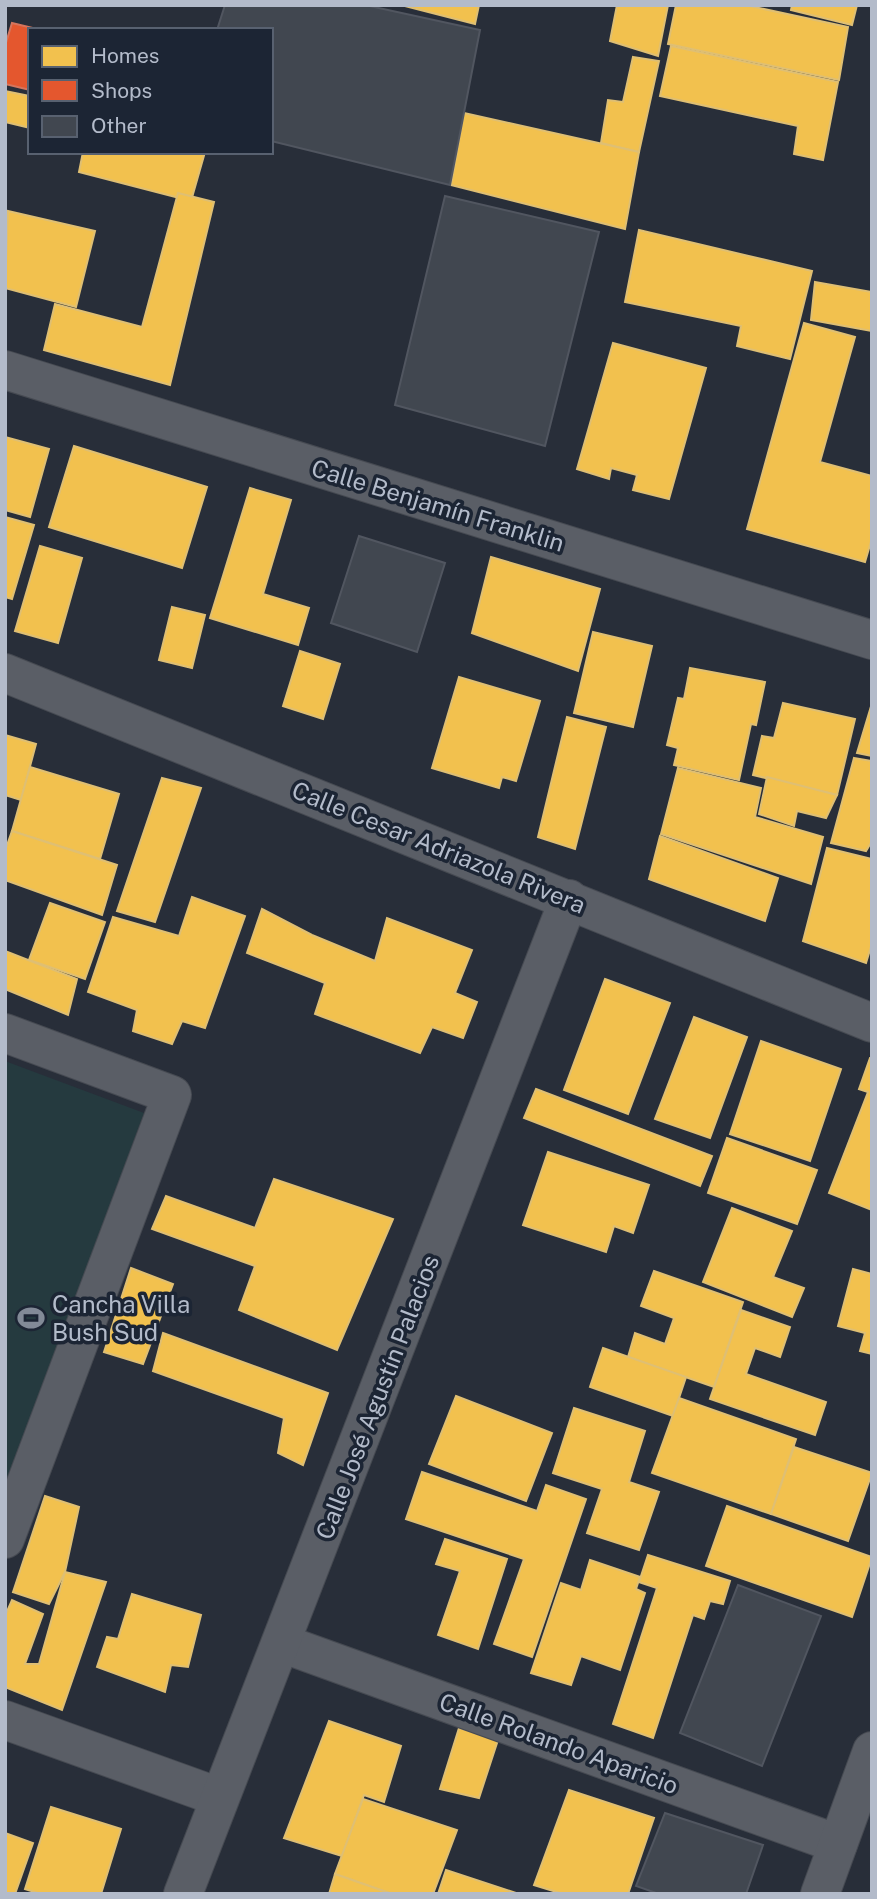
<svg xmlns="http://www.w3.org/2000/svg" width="877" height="1899" font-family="'Public Sans',sans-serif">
	<rect width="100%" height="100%" fill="#282e39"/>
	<polygon fill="#253a3f" points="5,1061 144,1113 5,1491"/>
	<g fill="#f2c14e" stroke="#dfbf73" stroke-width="2">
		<polygon points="401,5 479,5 475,24"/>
		<polygon points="617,5 668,5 658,56 610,41"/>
		<polygon points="676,5 745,5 848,27 839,80 668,44"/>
		<polygon points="792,5 857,5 852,25 791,10"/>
		<polygon points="671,46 838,82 823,160 794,154 798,126 660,96"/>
		<polygon points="633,57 659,61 639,152 601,143 608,100 623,102"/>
		<polygon points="5,91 30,96 30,128 5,122"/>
		<polygon points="464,113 639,152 625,229 451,185"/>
		<polygon points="83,152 205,152 191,201 79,172"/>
		<polygon points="178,193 214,202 170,385 44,350 55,304 142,327"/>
		<polygon points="8,211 95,231 76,307 5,288"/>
		<polygon points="639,230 812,271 790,359 737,346 741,326 625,302"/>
		<polygon points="815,282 872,292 872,331 811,320"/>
		<polygon points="804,323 855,337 820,462 872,476 872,538 865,562 747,529"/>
		<polygon points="613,343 706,368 669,499 633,490 637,475 611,468 609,479 577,469"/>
		<polygon points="5,437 49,449 30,517 5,510"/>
		<polygon points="74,446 207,487 182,568 49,527"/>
		<polygon points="250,488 291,500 263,594 309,608 298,645 210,618"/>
		<polygon points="5,517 34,525 12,599 5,597"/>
		<polygon points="40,546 82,558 58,643 15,631"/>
		<polygon points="491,557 600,589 578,671 472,633"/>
		<polygon points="172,607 205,615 192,668 159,660"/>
		<polygon points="593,632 652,646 633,727 574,713"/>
		<polygon points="300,651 340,664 323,719 283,706"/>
		<polygon points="690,668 765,682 756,725 751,724 739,780 674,765 678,748 667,745 678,698 684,699"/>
		<polygon points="459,677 540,701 516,781 502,777 499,788 432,768"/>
		<polygon points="783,703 855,719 837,795 753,775 762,736 774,738"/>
		<polygon points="872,703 872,756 857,753"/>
		<polygon points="567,717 606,727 575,849 538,837"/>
		<polygon points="5,735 36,744 21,800 5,795"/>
		<polygon points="854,758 872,761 872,841 866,851 831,843"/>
		<polygon points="30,767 119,794 100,859 12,831"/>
		<polygon points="678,768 761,788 755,817 823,837 811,884 661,834"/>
		<polygon points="767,777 837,795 826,818 797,811 794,826 759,814"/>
		<polygon points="162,778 201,788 155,922 117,911"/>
		<polygon points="12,831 117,865 102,915 5,880 5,851"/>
		<polygon points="660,836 778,878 765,921 649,879"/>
		<polygon points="827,848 872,859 872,943 866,963 803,941"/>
		<polygon points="192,897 245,916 205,1028 182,1021 172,1044 133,1031 137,1010 88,992 113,917 179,936"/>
		<polygon points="50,903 105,922 85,979 29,960"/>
		<polygon points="262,909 312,935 375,961 387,918 472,950 455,993 477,1002 463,1038 432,1027 420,1053 315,1014 325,983 247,953"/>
		<polygon points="5,951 77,979 68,1015 5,989"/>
		<polygon points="605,979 670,1003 628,1114 564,1090"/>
		<polygon points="694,1017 747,1037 710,1138 655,1119"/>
		<polygon points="761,1041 841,1069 810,1161 730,1134"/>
		<polygon points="870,1058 872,1058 872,1210 829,1193 868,1092 859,1089"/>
		<polygon points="536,1089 712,1156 700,1186 524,1118"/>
		<polygon points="727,1138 817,1170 797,1224 708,1193"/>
		<polygon points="548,1152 649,1185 633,1233 614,1226 606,1252 523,1225"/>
		<polygon points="274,1179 393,1219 337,1350 239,1310 255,1266 152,1229 166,1196 255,1228"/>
		<polygon points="732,1208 792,1231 773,1277 804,1288 792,1317 703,1282"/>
		<polygon points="131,1268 173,1284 143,1364 104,1352"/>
		<polygon points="853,1269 872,1274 872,1354 860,1351 865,1333 838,1326"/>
		<polygon points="654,1271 743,1302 714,1387 628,1357 635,1333 665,1344 674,1318 641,1306"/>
		<polygon points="741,1310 790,1327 780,1357 755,1348 746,1374 826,1402 815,1435 710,1399"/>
		<polygon points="163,1333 328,1393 303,1465 278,1453 284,1418 153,1371"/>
		<polygon points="603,1348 686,1377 673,1416 590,1387"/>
		<polygon points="456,1396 552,1433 526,1501 429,1464"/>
		<polygon points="679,1398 796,1439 771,1514 652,1473"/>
		<polygon points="574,1408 645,1431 629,1482 659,1492 639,1550 587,1533 602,1489 553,1473"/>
		<polygon points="794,1447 872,1473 848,1541 771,1514"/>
		<polygon points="422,1472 537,1511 546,1485 586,1499 532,1657 494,1644 524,1559 406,1519"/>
		<polygon points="45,1496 79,1507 65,1572 49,1604 13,1592"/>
		<polygon points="727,1506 872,1557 852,1617 706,1566"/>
		<polygon points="445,1539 507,1559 478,1649 438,1635 460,1571 436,1564"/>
		<polygon points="648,1555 730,1581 723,1604 710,1601 704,1619 693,1615 653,1738 613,1724 657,1588 639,1582"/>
		<polygon points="590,1560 640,1577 636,1589 645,1593 620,1670 581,1656 571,1685 531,1673 561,1583 581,1590"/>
		<polygon points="65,1572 106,1582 62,1710 5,1687 5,1616 12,1600 43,1614 25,1664 39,1664"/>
		<polygon points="132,1594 201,1615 188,1667 171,1665 165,1692 97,1667 107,1637 118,1639"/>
		<polygon points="329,1721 401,1746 384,1802 364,1795 342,1856 284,1838"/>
		<polygon points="459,1728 498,1740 479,1798 440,1789"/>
		<polygon points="569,1790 654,1818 628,1894 563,1894 534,1885"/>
		<polygon points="363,1799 457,1830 433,1894 392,1894 335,1874"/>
		<polygon points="51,1807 121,1829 101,1894 41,1894 25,1889"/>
		<polygon points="5,1833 33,1843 15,1894 5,1894"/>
		<polygon points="446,1870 519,1894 438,1894"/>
		<polygon points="335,1874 392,1894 329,1894"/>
	</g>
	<polygon fill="#e4572e" stroke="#d5755d" stroke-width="2" points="12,23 41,30 30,30 30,90 5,84 5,46"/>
	<g fill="#414750" stroke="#515660" stroke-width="2">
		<polygon points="225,5 365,5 480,30 450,185 271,141 271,30 217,30"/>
		<polygon points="445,196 599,232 545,446 395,405"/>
		<polygon points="359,536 445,563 417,652 331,623"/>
		<polygon points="738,1585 821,1616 762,1766 680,1733"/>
		<polygon points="665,1813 763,1845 746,1894 659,1894 636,1886"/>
	</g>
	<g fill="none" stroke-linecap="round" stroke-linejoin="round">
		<g stroke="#464a52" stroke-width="40">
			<g id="minor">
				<polyline points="5,370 872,640"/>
				<polyline points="5,673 872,1023"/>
				<polyline points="5,1033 172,1095 5,1539"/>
				<polyline points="281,1643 838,1844"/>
				<polyline points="5,1720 219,1797"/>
				<polyline points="183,1894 569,899"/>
				<polyline points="820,1894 872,1751"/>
			</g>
		</g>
		<use href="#minor" stroke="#5a5e66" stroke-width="38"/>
	</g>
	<defs>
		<g id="stadium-bare" transform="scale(2.1)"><path d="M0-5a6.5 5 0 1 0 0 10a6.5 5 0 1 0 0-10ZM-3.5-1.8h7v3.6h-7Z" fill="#828a97" stroke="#1c2534" stroke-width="2.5" paint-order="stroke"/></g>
	</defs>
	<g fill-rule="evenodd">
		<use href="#stadium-bare" x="31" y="1318"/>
	</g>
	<g text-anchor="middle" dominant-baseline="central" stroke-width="7" stroke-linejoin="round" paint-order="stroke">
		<g font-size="24" fill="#b3bbca" stroke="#1c2534">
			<text transform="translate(438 505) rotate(17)">Calle Benjamín Franklin</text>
			<text transform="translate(439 847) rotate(22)">Calle Cesar Adriazola Rivera</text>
			<text transform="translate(377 1397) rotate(-69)">Calle José Agustín Palacios</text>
			<text transform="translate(559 1743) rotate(20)">Calle Rolando Aparicio</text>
		</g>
		<g font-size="24" fill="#b3bbca" stroke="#1c2534" text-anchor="start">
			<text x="52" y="1304">Cancha Villa<tspan x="52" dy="28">Bush Sud</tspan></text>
		</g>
	</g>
	<rect width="877" height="1899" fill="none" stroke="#b3bbca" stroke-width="14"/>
	<rect x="28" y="28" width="245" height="126" fill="#1c2534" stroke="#586170" stroke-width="2"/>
	<rect x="42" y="46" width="35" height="21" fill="#f2c14e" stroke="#586170" stroke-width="2"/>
	<text x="91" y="63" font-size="21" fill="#b3bbca">Homes</text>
	<rect x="42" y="80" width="35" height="21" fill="#e4572e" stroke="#586170" stroke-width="2"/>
	<text x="91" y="98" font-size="21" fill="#b3bbca">Shops</text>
	<rect x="42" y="116" width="35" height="21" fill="#414750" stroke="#586170" stroke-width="2"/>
	<text x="91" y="133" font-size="21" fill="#b3bbca">Other</text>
</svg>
